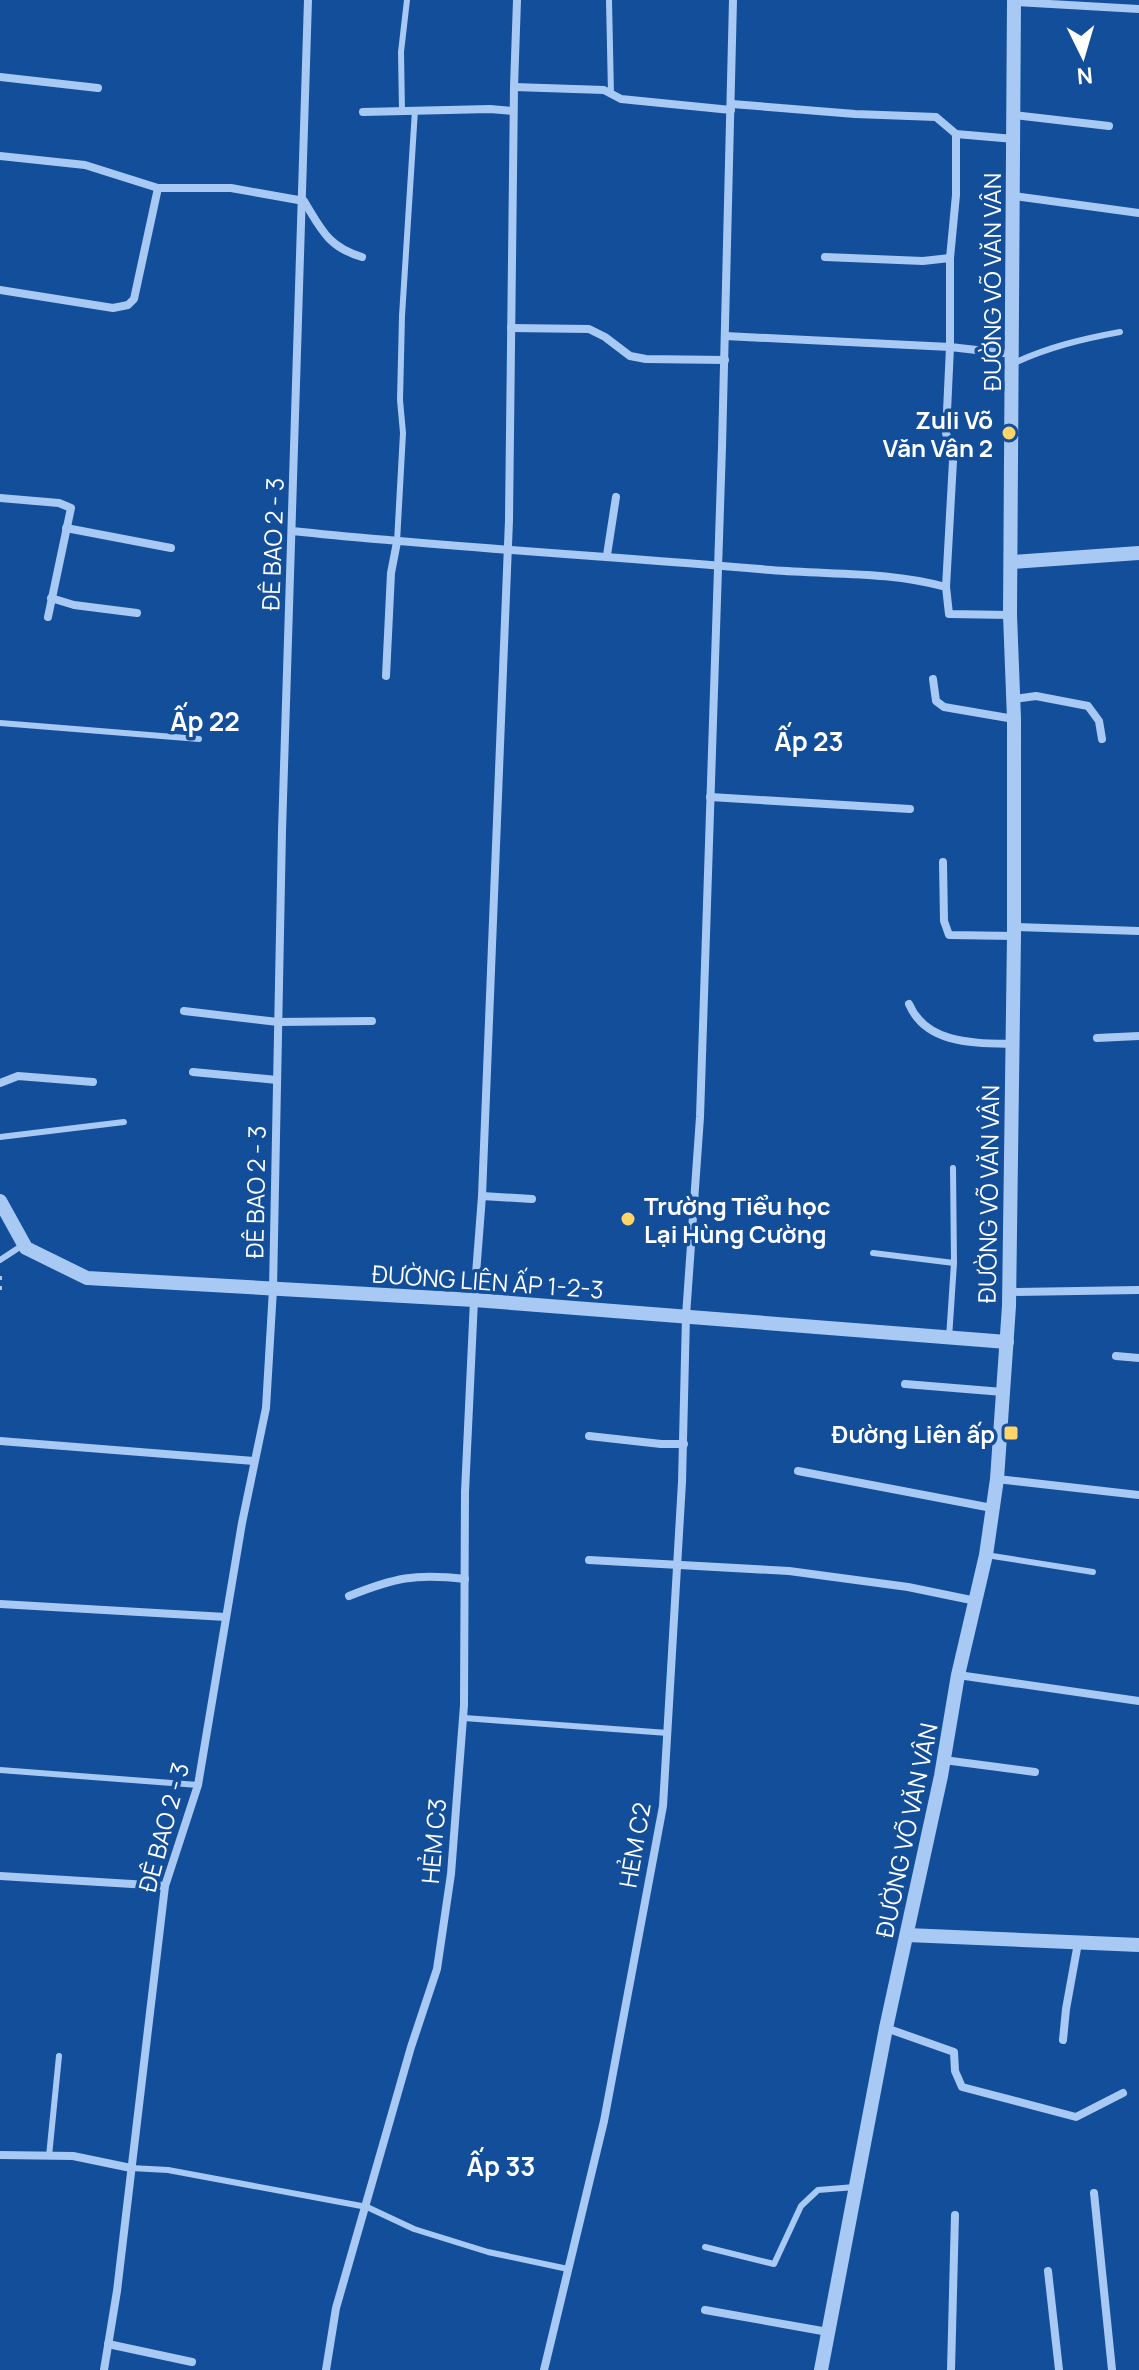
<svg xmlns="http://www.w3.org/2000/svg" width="1139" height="2370" font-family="Manrope,sans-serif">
	<rect width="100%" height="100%" fill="#134e9a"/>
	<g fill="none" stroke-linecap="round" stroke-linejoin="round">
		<polyline stroke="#a7c9f3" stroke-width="4" stroke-dasharray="4 6" stroke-linecap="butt" points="0,1290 0,1272"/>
		<g stroke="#a7c9f3" stroke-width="6">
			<polyline points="609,0 611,94"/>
			<polyline points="402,111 401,52 407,0"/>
			<path d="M 1012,364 C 1048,347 1082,339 1120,332"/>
			<polyline points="397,542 403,433 400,400 402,316 415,110"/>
			<polyline points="0,723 199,739"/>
			<polyline points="0,1137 124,1122"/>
			<polyline points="873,1253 954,1263"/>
			<polyline points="0,1260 23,1245"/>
			<polyline points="949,1338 954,1263 953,1168"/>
			<polyline points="986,1555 1093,1572"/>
			<polyline points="464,1718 668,1733"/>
			<polyline points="0,1770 198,1785"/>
			<polyline points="49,2156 59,2056"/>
			<polyline points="131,2168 168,2170 367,2207 414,2229 488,2252 568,2269"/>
			<polyline points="705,2247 774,2264 801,2206 818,2190 855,2187"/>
		</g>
		<g stroke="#a7c9f3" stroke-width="8">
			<polyline points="1014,2 1139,9"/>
			<polyline points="0,77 98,88"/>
			<polyline points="514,87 604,90 621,99 731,110"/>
			<polyline points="732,104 855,114 936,117 956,134 1014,139"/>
			<polyline points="363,112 490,109 513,111"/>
			<polyline points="1014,115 1109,126"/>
			<path d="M 0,156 L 85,165 L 158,188 L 231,188 L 304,201 C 321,229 328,247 362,257"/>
			<polyline points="1014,196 1139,213"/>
			<polyline points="825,257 923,261 950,258"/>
			<polyline points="0,290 113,308 128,305 134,299 158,188"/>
			<polyline points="511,328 589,329 605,337 630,356 646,359 725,360"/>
			<polyline points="725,336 950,347 950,258 956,195 956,134"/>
			<polyline points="0,498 59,503 71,508 48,617"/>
			<polyline points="66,528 171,548"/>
			<path d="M 292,531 C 452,548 612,556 771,570 C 831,575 887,571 946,587 L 949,614 L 1010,615"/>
			<polyline points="607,555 616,497"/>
			<polyline points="946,587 953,461 946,433 950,347 1012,354"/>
			<polyline points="51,598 74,605 137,613"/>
			<polyline points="386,676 391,573 397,542"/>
			<polyline points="933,679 936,701 944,707 1014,719"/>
			<polyline points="1014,699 1036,696 1088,706 1099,721 1102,739"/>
			<polyline points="710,797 910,809"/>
			<polyline points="943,862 944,921 949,935 1014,936"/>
			<polyline points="1014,927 1139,931"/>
			<path d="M 909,1004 C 926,1044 973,1043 1012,1044"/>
			<polyline points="184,1011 278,1022 372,1021"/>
			<polyline points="1097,1038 1139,1036"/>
			<polyline points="193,1072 277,1080"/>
			<polyline points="0,1083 18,1076 93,1082"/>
			<polyline points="482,1196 532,1199"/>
			<polyline points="1009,1292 1139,1290"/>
			<polyline points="1116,1356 1139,1358"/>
			<polyline points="905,1384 1003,1392"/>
			<polyline points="589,1436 661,1444 684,1444"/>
			<polyline points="0,1441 254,1461"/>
			<polyline points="798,1471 992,1508"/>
			<polyline points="997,1479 1139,1495"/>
			<polyline points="589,1560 789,1571 908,1587 976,1601"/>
			<path d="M 349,1596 C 394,1578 415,1573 465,1579"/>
			<polyline points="0,1604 226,1617"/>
			<polyline points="958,1675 1139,1701"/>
			<polyline points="944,1760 1035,1772"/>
			<polyline points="0,1876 165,1886"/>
			<polyline points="886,2028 954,2052 955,2071 962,2087 1076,2117 1123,2093"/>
			<polyline points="1063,2040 1066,2009 1078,1943"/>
			<polyline points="0,2155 73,2156 131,2168"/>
			<polyline points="1094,2193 1112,2370"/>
			<polyline points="1048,2271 1059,2370"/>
			<polyline points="705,2310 828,2332"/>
			<polyline points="108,2344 192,2362"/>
			<polyline points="104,2370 117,2291 165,1886 198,1785 242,1523 266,1408 273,1289 282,831 308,0"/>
			<polyline points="326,2370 336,2308 411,2047 437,1969 451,1874 464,1705 465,1492 474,1300 482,1196 509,520 514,87 517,0"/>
			<polyline points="544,2370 604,2121 663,1806 682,1482 686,1316 700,1117 722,447 733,0"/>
			<polyline points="951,2370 955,2215"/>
		</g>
		<g stroke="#a7c9f3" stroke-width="14">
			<polyline points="1011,562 1139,553"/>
			<polyline points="0,1201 26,1248 87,1278 474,1300 1007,1342"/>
			<polyline points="907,1935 1139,1945"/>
			<polyline points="821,2370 886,2028 941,1776 958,1675 986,1555 997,1479 1009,1306 1014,936 1014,719 1010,615 1014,0"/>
		</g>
	</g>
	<g fill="#ffd56a" stroke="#134e9a" stroke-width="3">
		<circle cx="1009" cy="433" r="8"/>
		<circle cx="628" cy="1219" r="8"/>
		<rect x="1003" y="1425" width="16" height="16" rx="4"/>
	</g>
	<g text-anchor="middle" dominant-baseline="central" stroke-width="7" stroke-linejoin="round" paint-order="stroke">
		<g font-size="24" fill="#fff" stroke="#134e9a">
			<text transform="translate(991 282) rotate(-90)">ĐƯỜNG VÕ VĂN VÂN</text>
			<text transform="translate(272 544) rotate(-88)">ĐÊ BAO 2 - 3</text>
			<text transform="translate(255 1192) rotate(-89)">ĐÊ BAO 2 - 3</text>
			<text transform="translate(988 1194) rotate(-89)">ĐƯỜNG VÕ VĂN VÂN</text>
			<text transform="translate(488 1281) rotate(4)">ĐƯỜNG LIÊN ẤP 1-2-3</text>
			<text transform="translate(163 1827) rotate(-75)">ĐÊ BAO 2 - 3</text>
			<text transform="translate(906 1830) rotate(-78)">ĐƯỜNG VÕ VĂN VÂN</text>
			<text transform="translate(433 1841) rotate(-85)">HẺM C3</text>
			<text transform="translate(634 1845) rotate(-80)">HẺM C2</text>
		</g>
		<g font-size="24" font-weight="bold" fill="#fff" stroke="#134e9a" text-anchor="end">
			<text x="993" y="419">Zuli Võ<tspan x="993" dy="28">Văn Vân 2</tspan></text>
			<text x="644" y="1205" text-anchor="start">Trường Tiểu học<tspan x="644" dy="28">Lại Hùng Cường</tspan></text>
			<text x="995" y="1433">Đường Liên ấp</text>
		</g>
		<g font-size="26" font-weight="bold" fill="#fff" stroke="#134e9a">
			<text x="205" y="721">Ấp 22</text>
			<text x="809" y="741">Ấp 23</text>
			<text x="501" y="2166">Ấp 33</text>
		</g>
	</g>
	<g transform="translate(1083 56) rotate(175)" stroke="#134e9a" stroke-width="6" paint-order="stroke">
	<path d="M0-6L14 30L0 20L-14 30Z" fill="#ffffff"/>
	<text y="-12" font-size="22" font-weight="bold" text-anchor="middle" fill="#ffffff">N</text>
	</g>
</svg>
